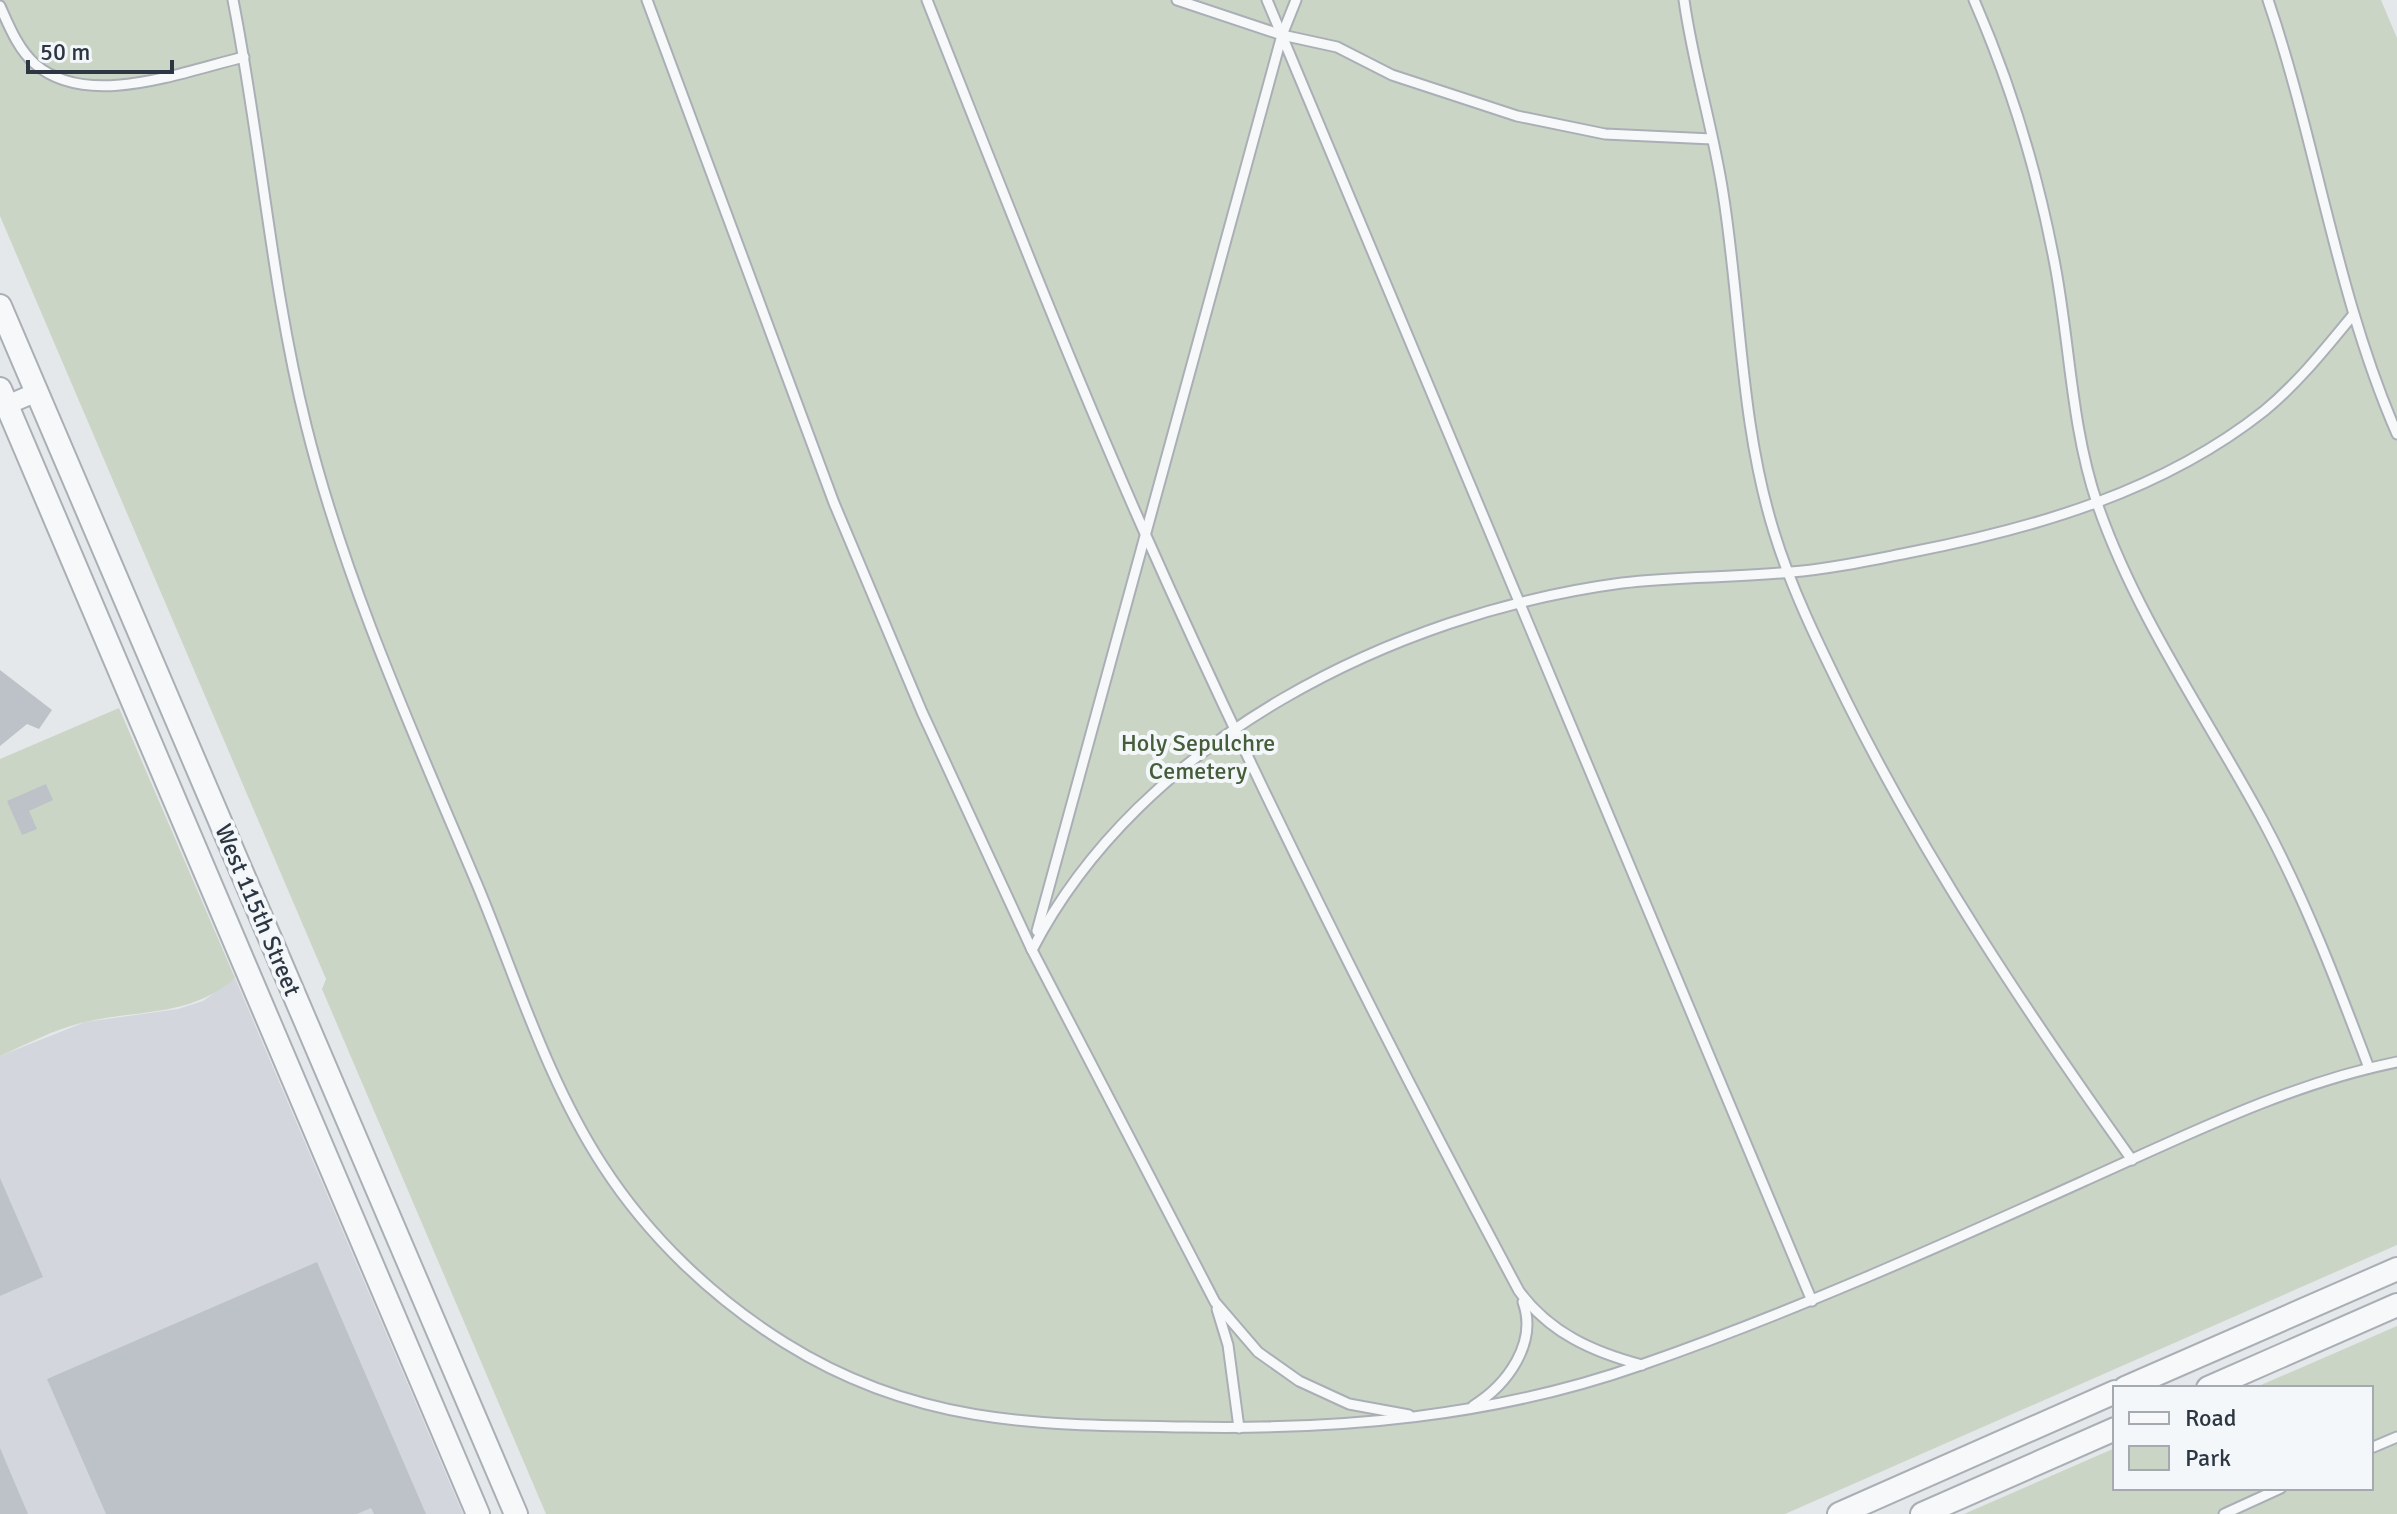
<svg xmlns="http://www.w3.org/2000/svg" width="2397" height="1514" font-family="Signika,sans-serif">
	<rect width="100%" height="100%" fill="#e5e8eb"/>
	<polygon fill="#d3d7dd" points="235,978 463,1514 0,1514 0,1056 85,1022 178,1009 203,1001"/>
	<g fill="#cbd5c6">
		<polygon points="0,0 2381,0 2397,38 2397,1245 1785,1514 546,1514 322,989 326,979 0,216"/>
		<path d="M 119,708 L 235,978 C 190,1018 136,1009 81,1023 C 53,1030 27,1044 0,1056 L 0,759 Z"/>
		<polygon points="2397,1326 2397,1514 1964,1514 2115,1448 2115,1488 2371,1488 2371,1388 2254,1388"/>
	</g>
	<g fill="#bcc2c8">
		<polygon points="0,670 52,710 39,729 27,724 0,746"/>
		<polygon points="46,784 53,800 29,811 37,829 22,835 7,801"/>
		<polygon points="0,1178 43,1277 0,1296"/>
		<polygon points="317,1262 426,1514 374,1514 371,1508 357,1514 106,1514 47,1379"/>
		<polygon points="0,1448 28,1514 0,1514"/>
	</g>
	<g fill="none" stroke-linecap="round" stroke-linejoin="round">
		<g stroke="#aaafb5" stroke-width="13">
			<g id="service">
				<path d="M 233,0 C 261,141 271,285 306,425 C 346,586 415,737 479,889 C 517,981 548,1082 603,1166 C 649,1237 713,1298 785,1343 C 916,1425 1036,1425 1185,1427 C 1340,1430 1493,1417 1641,1365 C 1793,1312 1938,1247 2084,1181 C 2185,1136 2288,1084 2397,1062"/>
				<polyline points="647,0 834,503 922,712 1032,950 1215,1302 1258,1352 1299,1381 1349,1404 1409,1415"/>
				<path d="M 927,0 C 997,177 1066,355 1143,529 C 1258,788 1385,1041 1519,1291 C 1550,1333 1593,1352 1642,1365"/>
				<polyline points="1177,0 1282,35 1337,47 1392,75 1517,116 1605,134 1712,139"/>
				<polyline points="1267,0 1812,1301"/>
				<path d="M 1684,0 C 1693,65 1713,128 1723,193 C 1741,306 1740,423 1774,532 C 1792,591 1820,647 1847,702 C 1927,863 2028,1014 2132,1160"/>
				<path d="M 1974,0 C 2011,85 2038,174 2055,265 C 2070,344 2071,426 2097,503 C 2135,614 2206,716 2262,819 C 2305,899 2337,983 2369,1068"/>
				<path d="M 2268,0 C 2317,144 2336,294 2397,434"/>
				<path d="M 0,6 C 9,26 18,49 35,64 C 88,110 184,71 244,57"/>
				<polyline points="1037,931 1282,35 1296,0"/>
				<path d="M 1032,950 C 1140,740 1395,613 1622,583 C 1678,576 1735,578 1791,572 C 1831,569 1871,560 1912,552 C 2036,528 2163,491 2264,411 C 2298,383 2325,349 2353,315"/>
				<polyline points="1217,1309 1228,1345 1239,1428"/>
				<path d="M 1473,1406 C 1507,1385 1538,1343 1523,1302"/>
				<polyline points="2371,1448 2397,1437"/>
				<polyline points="2224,1514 2281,1488"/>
			</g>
		</g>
		<g stroke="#aaafb5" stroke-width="22">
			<polyline id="minor" points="0,408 37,392"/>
		</g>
		<g stroke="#aaafb5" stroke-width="26">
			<g id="tertiary">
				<polyline points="0,306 516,1514"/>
				<polyline points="0,389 478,1514"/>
				<polyline points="2125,1388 2397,1269"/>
				<polyline points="2208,1388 2397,1305"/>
				<polyline points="1839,1514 2115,1392"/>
				<polyline points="1922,1514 2115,1429"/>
			</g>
		</g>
		<use href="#service" stroke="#f7f8fa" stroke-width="9"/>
		<use href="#minor" stroke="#f7f8fa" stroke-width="18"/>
		<use href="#tertiary" stroke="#f7f8fa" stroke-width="22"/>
	</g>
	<g text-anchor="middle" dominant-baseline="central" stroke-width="8" stroke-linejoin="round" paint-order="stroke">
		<g font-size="24" fill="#455d3b" stroke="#f4f7f9">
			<text x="1198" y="743">Holy Sepulchre<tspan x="1198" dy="28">Cemetery</tspan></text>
		</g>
		<g font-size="24" fill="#2d3743" stroke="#f4f7f9">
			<text transform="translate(258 910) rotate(67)">West 115th Street</text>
		</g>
	</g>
	<rect x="2113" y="1386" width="260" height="104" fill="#f4f7f9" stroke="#a4aab0" stroke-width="2"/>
	<rect x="2129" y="1412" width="40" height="12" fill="#f7f8fa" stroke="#a4aab0" stroke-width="2"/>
	<text x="2185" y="1426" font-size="24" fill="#2d3743">Road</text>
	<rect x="2129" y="1446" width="40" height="24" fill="#cbd5c6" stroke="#a4aab0" stroke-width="2"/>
	<text x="2185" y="1466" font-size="24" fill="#2d3743">Park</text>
	<path d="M28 60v12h144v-12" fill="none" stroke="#2d3743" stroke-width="4"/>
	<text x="40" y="60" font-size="24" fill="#2d3743" stroke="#f4f7f9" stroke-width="6" paint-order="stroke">50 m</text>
</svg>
